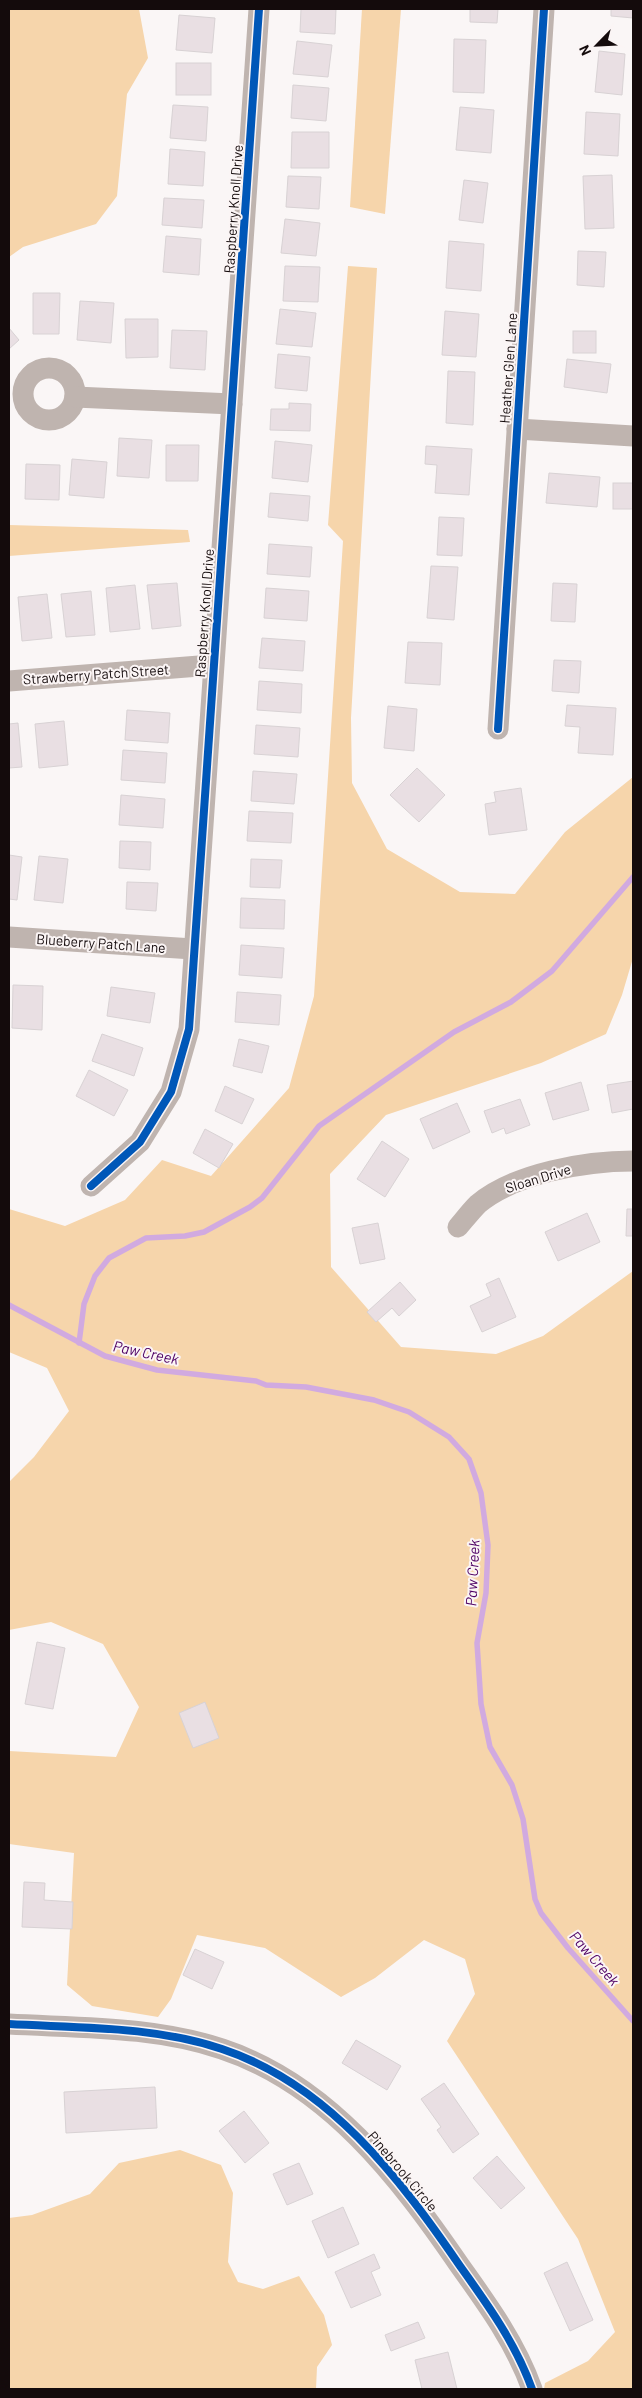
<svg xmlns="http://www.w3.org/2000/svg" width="642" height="2398" font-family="Barlow,sans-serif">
	<rect width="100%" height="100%" fill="#faf6f6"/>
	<g fill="#f6d5ab">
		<polygon points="9,9 139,9 148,58 127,94 117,196 96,224 23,247 9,257"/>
		<polygon points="362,9 401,9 385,214 350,207"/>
		<polygon points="348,266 377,268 351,718 352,783 387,849 460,892 515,894 565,832 633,777 633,958 622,995 606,1034 541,1063 386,1115 330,1174 331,1267 401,1347 496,1354 543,1336 633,1271 633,2389 544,2389 545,2383 588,2361 615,2332 578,2239 447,2041 475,1994 465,1959 424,1940 375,1978 341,1997 265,1948 197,1935 171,1999 158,2017 92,2006 67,1985 74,1853 9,1844 9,1751 116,1757 139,1707 103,1644 51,1622 9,1630 9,1482 34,1457 69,1411 47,1368 9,1352 9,1209 65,1226 125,1200 162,1160 211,1176 289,1088 314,996 343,541 328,525"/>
		<polygon points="9,525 188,530 190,542 9,556"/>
		<polygon points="180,2150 221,2165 233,2193 228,2262 238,2282 263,2289 299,2276 324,2315 332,2345 317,2367 316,2389 9,2389 9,2218 32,2215 90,2194 119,2163"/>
	</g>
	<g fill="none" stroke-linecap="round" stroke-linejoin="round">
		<g stroke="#d1aae0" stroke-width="5.5">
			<polyline points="9,1305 105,1356 157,1370 256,1381 266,1385 306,1387 374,1400 409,1412 449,1437 469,1459 481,1493 488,1545 486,1593 477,1643 481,1704 490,1747 512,1785 523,1819 535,1899 541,1913 568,1948 633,2021"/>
			<polyline points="79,1343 84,1304 95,1276 109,1258 146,1238 185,1236 204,1232 250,1207 262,1198 319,1126 454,1032 511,1002 552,971 633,877"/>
		</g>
	</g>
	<g fill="#e9dfe3" stroke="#d8d2d4">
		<polygon points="301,9 336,9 335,34 300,32"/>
		<polygon points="470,9 498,9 497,23 470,22"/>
		<polygon points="611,9 633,9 633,18 611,16"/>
		<polygon points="179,15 215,18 212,53 176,50"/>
		<polygon points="454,39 486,40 484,93 453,92"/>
		<polygon points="297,41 332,45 328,77 293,74"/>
		<polygon points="599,51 625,54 622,95 595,92"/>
		<rect x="176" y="63" width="35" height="32"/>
		<polygon points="293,85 329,88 326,121 291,118"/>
		<polygon points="173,105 208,107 206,141 170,138"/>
		<polygon points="460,107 494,110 491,153 456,150"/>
		<polygon points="586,112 620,114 618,156 584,154"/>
		<polygon points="292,132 329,132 329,168 291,168"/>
		<polygon points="170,149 205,152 203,186 168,184"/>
		<polygon points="612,175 614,228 585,229 583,176"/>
		<polygon points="288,176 321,177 319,209 286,207"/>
		<polygon points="464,180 488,183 483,223 459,220"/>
		<polygon points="164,198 204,200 202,228 162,225"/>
		<polygon points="285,219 320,223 316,256 281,253"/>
		<polygon points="166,236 201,239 199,275 163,272"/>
		<polygon points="449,241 484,244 481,291 446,288"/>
		<polygon points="578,251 606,252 604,287 577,285"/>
		<polygon points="285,266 320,267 318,302 283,301"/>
		<polygon points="33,293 60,293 59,334 33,334"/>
		<polygon points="80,301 114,303 111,343 77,340"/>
		<polygon points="280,309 316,313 312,347 276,344"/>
		<polygon points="445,311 479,314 476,357 442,355"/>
		<polygon points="125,319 158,319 158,357 126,358"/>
		<polygon points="9,328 19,340 9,349"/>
		<polygon points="172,330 207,331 205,370 170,368"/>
		<rect x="573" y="331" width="23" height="22"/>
		<polygon points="278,354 310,357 307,391 275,388"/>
		<polygon points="567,359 611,364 607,393 564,387"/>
		<polygon points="448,371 475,372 473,425 446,423"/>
		<polygon points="289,403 311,404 310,431 270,430 271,409 289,409"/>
		<polygon points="119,438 152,440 149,478 117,476"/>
		<polygon points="275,441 312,445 308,482 272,478"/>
		<polygon points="166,445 199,445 198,481 166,481"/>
		<polygon points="426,446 472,449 469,495 435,493 437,465 425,464"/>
		<polygon points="72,459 107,462 104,498 69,495"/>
		<polygon points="26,464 60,465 59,500 25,499"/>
		<polygon points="549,473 600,477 597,507 546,503"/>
		<rect x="613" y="483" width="20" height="26"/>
		<polygon points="270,493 310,496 308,521 268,517"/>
		<polygon points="439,517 464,518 462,556 437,555"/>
		<polygon points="269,544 312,547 310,577 267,574"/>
		<polygon points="431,566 458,567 454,620 427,618"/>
		<polygon points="177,583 181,626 152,629 147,585"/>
		<polygon points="553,583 577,584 575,622 551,621"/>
		<polygon points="135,585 140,629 110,632 106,588"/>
		<polygon points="266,588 309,591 307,621 264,618"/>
		<polygon points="91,591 95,635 66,637 61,594"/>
		<polygon points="47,594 52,638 22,641 18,597"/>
		<polygon points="262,638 305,641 303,671 259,668"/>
		<polygon points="408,642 442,643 440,685 405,683"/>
		<polygon points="554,660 581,661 579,693 552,691"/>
		<polygon points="259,681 302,684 301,713 257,710"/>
		<polygon points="567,705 616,708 613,755 578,753 580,727 565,726"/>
		<polygon points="388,706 417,709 414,751 384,748"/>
		<polygon points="127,710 170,713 168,743 125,740"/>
		<polygon points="64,721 68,765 39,768 35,724"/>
		<polygon points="18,723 22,767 9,768 9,724"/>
		<polygon points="256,725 300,728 298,757 254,754"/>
		<polygon points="123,750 167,753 165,783 121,780"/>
		<polygon points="417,768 445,795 419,822 390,795"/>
		<polygon points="253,771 297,774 294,804 251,801"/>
		<polygon points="521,788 527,830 489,835 485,804 496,802 494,792"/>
		<polygon points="121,795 165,799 163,828 119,825"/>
		<polygon points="249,811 293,813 291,843 247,841"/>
		<polygon points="120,841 151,842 150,870 119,868"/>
		<polygon points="9,855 22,857 17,900 9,899"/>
		<polygon points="39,856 68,859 63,903 34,900"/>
		<polygon points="251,859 282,860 280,888 250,887"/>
		<polygon points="127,882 158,883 156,911 126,909"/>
		<polygon points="241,898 285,900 284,929 240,928"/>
		<polygon points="241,945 284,948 282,978 239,975"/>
		<polygon points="13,985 43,986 42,1030 12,1028"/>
		<polygon points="111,987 155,993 150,1023 107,1016"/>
		<polygon points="237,992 281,995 279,1025 235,1022"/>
		<polygon points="102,1034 143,1048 134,1076 92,1061"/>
		<polygon points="239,1039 269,1046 262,1073 233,1066"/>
		<polygon points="89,1070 128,1090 114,1116 76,1096"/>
		<polygon points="633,1081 633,1109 612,1113 607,1085"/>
		<polygon points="581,1082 589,1110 553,1120 545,1093"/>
		<polygon points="225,1086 254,1099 242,1124 215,1111"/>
		<polygon points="520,1099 530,1125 506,1134 504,1128 492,1133 484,1111"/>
		<polygon points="457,1103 470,1132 433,1149 420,1119"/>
		<polygon points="205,1129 233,1144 219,1168 193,1153"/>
		<polygon points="382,1141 409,1159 385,1197 357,1179"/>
		<polygon points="627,1209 633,1209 633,1236 626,1236"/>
		<polygon points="587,1213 600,1242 558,1261 545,1232"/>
		<polygon points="378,1223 385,1259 360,1264 352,1228"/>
		<polygon points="499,1278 516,1317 482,1332 470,1306 491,1296 486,1284"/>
		<polygon points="400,1282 416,1300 399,1316 392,1308 376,1322 367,1312"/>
		<polygon points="37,1642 65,1648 53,1709 25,1704"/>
		<polygon points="205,1702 219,1738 193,1748 179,1713"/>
		<polygon points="24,1882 45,1883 44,1900 73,1902 72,1929 22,1927"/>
		<polygon points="195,1949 224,1962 212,1989 183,1975"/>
		<polygon points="356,2040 401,2066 387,2090 342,2063"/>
		<polygon points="444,2083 479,2134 453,2153 437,2130 441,2127 421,2099"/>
		<polygon points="155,2087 157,2128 66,2133 64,2092"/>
		<polygon points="244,2111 269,2143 245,2163 219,2131"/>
		<polygon points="497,2156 525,2188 501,2209 473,2178"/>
		<polygon points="299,2163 313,2194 287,2205 273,2174"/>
		<polygon points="343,2207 359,2244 328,2258 312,2221"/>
		<polygon points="374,2254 380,2268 371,2272 381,2295 351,2308 335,2272"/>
		<polygon points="567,2262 593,2320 570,2331 544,2273"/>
		<polygon points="418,2322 425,2338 391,2351 385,2335"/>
		<polygon points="448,2352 457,2389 422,2389 415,2360"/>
	</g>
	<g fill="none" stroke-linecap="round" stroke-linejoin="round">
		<g stroke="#bfb4af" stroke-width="21">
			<circle cx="49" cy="394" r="26"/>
			<polyline points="75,397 232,404"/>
			<polyline points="517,429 633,436"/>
			<polyline points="9,681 212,665"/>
			<polyline points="498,729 544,9"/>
			<polyline points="9,937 193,949"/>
			<polyline points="91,1186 140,1142 171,1092 189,1029 259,9"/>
			<path d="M 458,1227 C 464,1220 471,1211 478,1204 C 515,1173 586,1161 633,1161"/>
			<path d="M 9,2024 C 79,2028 154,2026 222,2049 C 328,2084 399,2177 460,2266 C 488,2305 516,2344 532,2389"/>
		</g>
		<g stroke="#fbf5f5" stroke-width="11">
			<g id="cycleway">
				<polyline points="498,729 544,9"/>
				<polyline points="91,1186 140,1142 171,1092 189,1029 259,9"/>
				<path d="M 9,2024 C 79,2028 154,2026 222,2049 C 328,2084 399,2177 460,2266 C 488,2305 516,2344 532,2389"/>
			</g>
		</g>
		<use href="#cycleway" stroke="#0057b8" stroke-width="8"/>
	</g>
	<g text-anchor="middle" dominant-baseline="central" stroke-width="4" stroke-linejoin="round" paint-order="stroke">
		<g font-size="14" fill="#140b0c" stroke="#fbf5f5">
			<text transform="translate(233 209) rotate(-86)">Raspberry Knoll Drive</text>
			<text transform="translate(508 368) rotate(-86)">Heather Glen Lane</text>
			<text transform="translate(204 613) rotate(-86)">Raspberry Knoll Drive</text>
			<text transform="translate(96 674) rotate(-4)">Strawberry Patch Street</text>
			<text transform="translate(101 943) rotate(4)">Blueberry Patch Lane</text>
			<text transform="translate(538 1178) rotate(-17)">Sloan Drive</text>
			<text transform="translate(403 2171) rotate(50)">Pinebrook Circle</text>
		</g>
		<g font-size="15" font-style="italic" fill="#4e0064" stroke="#fbf5f5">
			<text transform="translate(146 1352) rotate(12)">Paw Creek</text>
			<text transform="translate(472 1573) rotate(-87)">Paw Creek</text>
			<text transform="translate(595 1958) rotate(49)">Paw Creek</text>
		</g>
	</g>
	<rect width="642" height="2398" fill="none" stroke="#140b0c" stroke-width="20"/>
	<g transform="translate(597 45) rotate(246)" stroke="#fbf5f5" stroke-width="4" paint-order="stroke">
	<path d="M0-4L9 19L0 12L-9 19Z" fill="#140b0c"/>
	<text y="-8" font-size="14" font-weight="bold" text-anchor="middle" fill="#140b0c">N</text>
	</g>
</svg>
